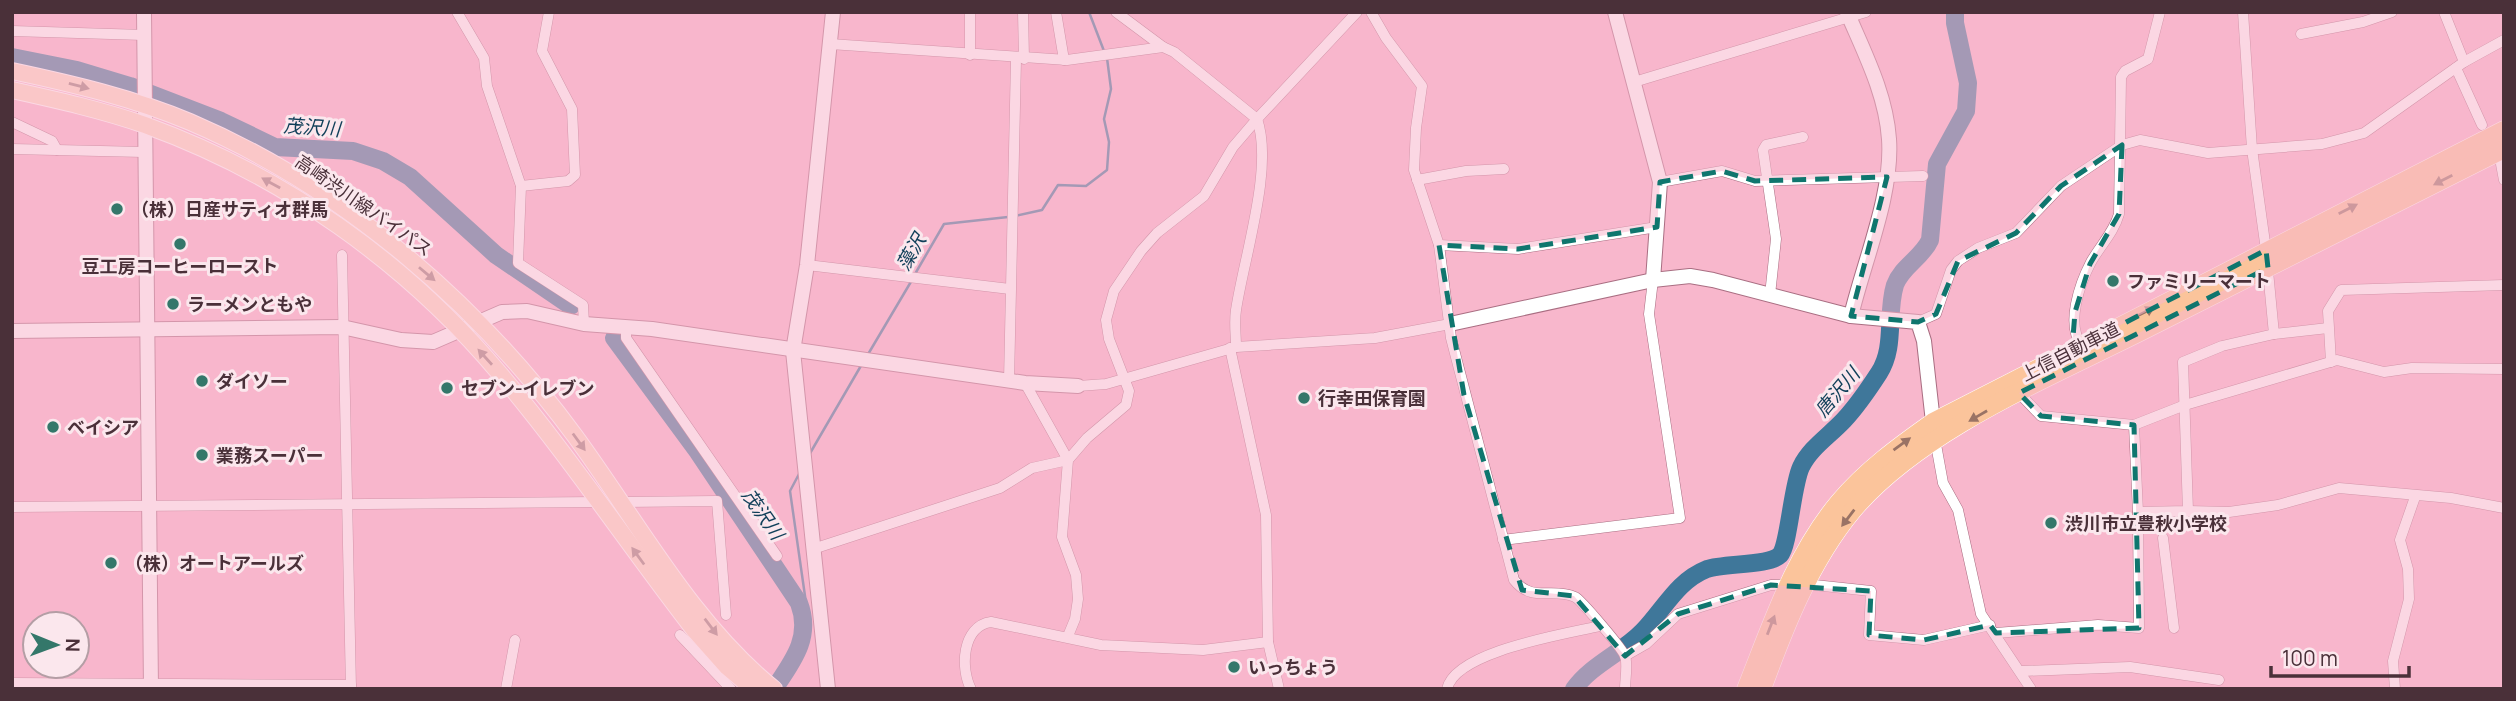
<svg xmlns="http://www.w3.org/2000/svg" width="2516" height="701" font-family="Manrope,'Noto Sans JP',sans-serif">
	<rect width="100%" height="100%" fill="#f8b7cc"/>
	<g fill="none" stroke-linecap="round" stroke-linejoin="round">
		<g stroke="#3f779a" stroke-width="2.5">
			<polyline points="1089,12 1104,51"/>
			<polyline points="1015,216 1042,210 1058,185 1086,186 1107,170 1109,142 1104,119 1111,89 1107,58"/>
			<polyline points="915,274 944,224 1008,217"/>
			<polyline points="867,356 912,280"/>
			<polyline points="809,455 862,364"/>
			<polyline points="799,474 790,491 806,603 801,609"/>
		</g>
		<g stroke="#3f779a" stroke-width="18">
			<polyline points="12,57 77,70 130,86 221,121 275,147 353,151 383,161 410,177 496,255 571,306"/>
			<path d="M 614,338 L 698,452 L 799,603 C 812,637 793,661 774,689"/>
			<path d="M 1574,689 C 1592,664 1622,653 1643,631 C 1665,608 1677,581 1707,569 C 1724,563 1769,566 1780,555 C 1789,545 1792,486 1801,467 C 1810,448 1829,436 1844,420 C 1857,406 1868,390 1879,373 C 1896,347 1886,314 1895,285 C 1902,266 1922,258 1930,240 L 1937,164 L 1966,111 L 1968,83 L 1955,23 L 1955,12"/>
		</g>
		<g stroke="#a96e82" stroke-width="11">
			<g id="street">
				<polyline points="457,12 484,58 487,86 521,186 518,263 583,305 584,324"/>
				<polyline points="1023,12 1024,59"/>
				<polyline points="1056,12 1064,60"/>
				<polyline points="1116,12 1163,47"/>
				<path d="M 1371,12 L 1386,38 L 1422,86 L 1416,128 L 1414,170 L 1439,245 L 1451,338 L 1514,580 C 1532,603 1552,587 1575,597 C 1581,600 1622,648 1625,656 C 1628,664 1625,680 1625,689"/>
				<polyline points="2444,12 2464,62"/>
				<polyline points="12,31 144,35"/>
				<polyline points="2301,34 2363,22 2392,12"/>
				<path d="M 830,44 L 1067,60 L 1163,47 L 1174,52 L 1257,119 C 1274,167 1244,257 1236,310 C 1234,322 1236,335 1236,347"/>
				<polyline points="970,55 970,12"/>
				<polyline points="2456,68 2482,125"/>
				<polyline points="1634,82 1866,12"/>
				<polyline points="12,122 52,141 57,150"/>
				<polyline points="12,149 144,152"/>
				<polyline points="2501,164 2504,180"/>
				<polyline points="1417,180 1466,171 1504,169"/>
				<polyline points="1660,182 1722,171 1755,181 1923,176"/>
				<polyline points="521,186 568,181 575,175 572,109 542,51 549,12"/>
				<polyline points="1439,245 1518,249 1657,227"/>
				<polyline points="342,255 351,689"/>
				<polyline points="807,265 1010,289"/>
				<polyline points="1770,295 1776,239 1763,150 1766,145 1803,137"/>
				<polyline points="1918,322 1936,314 1951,270 1958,261 1978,248 2016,233 2061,186 2122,145 2140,140 2208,153 2322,144 2364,133 2464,62 2504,40"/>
				<polyline points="626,327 626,338 777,556"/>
				<polyline points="2274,334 2328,328"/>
				<path d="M 2082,345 C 2065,325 2080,283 2091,262 C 2100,246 2114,232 2119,214 L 2121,77 L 2125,71 L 2148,59 L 2160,12"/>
				<polyline points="1230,348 1266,515 1268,642 1279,689"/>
				<polyline points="2331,362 2328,311 2341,290 2504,285"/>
				<polyline points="1009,381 1016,59"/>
				<polyline points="1078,386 1106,384 1236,347 1375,338 1450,324"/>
				<polyline points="2019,393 2041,416 2134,425 2185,405 2337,360 2384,372 2412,368 2504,369"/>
				<polyline points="2134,425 2138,512"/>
				<polyline points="1935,439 1943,483 1958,510 1981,614 2031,689"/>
				<polyline points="623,502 717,501 726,615"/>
				<polyline points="12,507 599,502"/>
				<polyline points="2188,511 2229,512 2278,505 2339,488 2451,498 2504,508"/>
				<polyline points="2163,538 2174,628"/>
				<polyline points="1503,540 1680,518 1649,314 1653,280"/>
				<polyline points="816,548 1000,488 1032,468 1068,460 1025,383"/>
				<polyline points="1996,633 2098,625 2139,628 2138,512 2188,511 2183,362 2222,346 2274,334 2266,250 2252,149 2243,12"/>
				<polyline points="680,635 731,689"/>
				<polyline points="1068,636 1075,619 1078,599 1076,575 1062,537 1068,460 1087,438 1126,405 1129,391 1109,339 1106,320 1114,291 1141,251 1157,233 1204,196 1233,147 1257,119 1357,12"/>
				<polyline points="1625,656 1646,644 1678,614 1771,585 1805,584 1871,591 1869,635 1924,640 1990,625"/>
				<polyline points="2022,671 2130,667 2219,680"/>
				<polyline points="12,683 351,685"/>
				<polyline points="506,689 515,640"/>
				<path d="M 971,689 C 960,668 962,626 991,622 L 1101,645 L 1203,650 L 1268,642"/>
				<path d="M 1447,689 C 1455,651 1566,634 1600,626"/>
				<polyline points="2395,689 2393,661 2409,599 2408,569 2400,540 2415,497"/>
			</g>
		</g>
		<g stroke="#a96e82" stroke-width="16">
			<g id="secondary">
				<polyline points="144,12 151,689"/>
				<polyline points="1615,12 1660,182 1653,280"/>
				<path d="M 1847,12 C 1864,52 1886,94 1889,139 C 1893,194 1864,261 1851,316"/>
				<polyline points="1450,324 1653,280 1690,276 1713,280 1851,316 1918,322 1924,341 1933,422"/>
				<polyline points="12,331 342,327 401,340 433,342 502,312 527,311 584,324 652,329 1025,383 1078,386"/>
				<polyline points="828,689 793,351 807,265 833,12"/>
			</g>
		</g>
		<g stroke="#fff" stroke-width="18">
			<g id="primary">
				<path d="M 12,71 C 73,84 133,98 190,122 C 344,188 477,303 575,436 C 638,522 691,622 774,689"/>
				<path d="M 12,90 C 57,100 102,110 145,125 C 283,175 406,262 500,374 C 570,457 629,546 695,631 L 727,667 L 753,689"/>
			</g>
		</g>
		<g stroke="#fff" stroke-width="19">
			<g id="highway">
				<path d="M 1746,689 C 1772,624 1794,556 1839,502 C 1866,470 1899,446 1933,422 L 2504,130"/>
				<path d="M 1762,689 C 1785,626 1810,562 1853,510 C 1922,429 2049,378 2144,330 C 2264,270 2384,210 2504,149"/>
			</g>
		</g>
		<use href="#street" stroke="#fff" stroke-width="10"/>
		<use href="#secondary" stroke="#fff" stroke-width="14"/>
		<use href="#primary" stroke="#fddcc3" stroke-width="16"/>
		<use href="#highway" stroke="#fbc49b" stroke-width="18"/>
	</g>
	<defs><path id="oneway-solid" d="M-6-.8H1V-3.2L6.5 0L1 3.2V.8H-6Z" transform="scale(1.75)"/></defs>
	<g fill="#9b7d77">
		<use href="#oneway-solid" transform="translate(79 86) rotate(15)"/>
		<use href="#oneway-solid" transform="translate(271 183) rotate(-151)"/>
		<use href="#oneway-solid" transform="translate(427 274) rotate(40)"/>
		<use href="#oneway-solid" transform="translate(485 357) rotate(-132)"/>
		<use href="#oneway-solid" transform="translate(579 442) rotate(54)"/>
		<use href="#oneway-solid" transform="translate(638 556) rotate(-126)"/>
		<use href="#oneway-solid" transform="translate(711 627) rotate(53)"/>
	</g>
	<g fill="#9a7365">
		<use href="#oneway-solid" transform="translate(2443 180) rotate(153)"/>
		<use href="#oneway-solid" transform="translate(2348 209) rotate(-27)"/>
		<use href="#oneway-solid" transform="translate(2145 312) rotate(-27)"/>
		<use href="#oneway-solid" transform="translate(1978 416) rotate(150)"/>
		<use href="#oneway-solid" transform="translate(1902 444) rotate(-36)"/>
		<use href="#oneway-solid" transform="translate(1848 518) rotate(127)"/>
		<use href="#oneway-solid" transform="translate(1771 625) rotate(-69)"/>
	</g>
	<path d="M0 0H2516V701H0ZM 2122,145 L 2119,214 L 2090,264 L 2075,312 L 2072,350 L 2266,250 L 2268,268 L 2019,393 L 2041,416 L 2134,425 L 2139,628 L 1996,633 L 1990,625 L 1924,640 L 1869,635 L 1871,591 L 1771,585 L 1678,614 L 1625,656 L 1574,596 L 1522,590 L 1464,395 L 1439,245 L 1518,249 L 1657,227 L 1660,182 L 1722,171 L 1755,181 L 1887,177 L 1851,316 L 1918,322 L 1936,314 L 1958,261 L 2016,233 L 2061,186 Z" fill="#f8b7cc" fill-opacity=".55" fill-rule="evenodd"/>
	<path fill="none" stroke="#0f766e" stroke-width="5" stroke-dasharray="14 9" stroke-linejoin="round" d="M 2122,145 L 2119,214 L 2090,264 L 2075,312 L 2072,350 L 2266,250 L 2268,268 L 2019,393 L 2041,416 L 2134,425 L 2139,628 L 1996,633 L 1990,625 L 1924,640 L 1869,635 L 1871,591 L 1771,585 L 1678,614 L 1625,656 L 1574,596 L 1522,590 L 1464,395 L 1439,245 L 1518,249 L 1657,227 L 1660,182 L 1722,171 L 1755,181 L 1887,177 L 1851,316 L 1918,322 L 1936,314 L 1958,261 L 2016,233 L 2061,186 Z"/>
	<g fill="#34776a" stroke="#fbe7ed" stroke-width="2.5">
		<circle cx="117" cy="209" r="7"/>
		<circle cx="180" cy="244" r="7"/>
		<circle cx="2113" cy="281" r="7"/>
		<circle cx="173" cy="304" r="7"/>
		<circle cx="202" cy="381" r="7"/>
		<circle cx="447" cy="388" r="7"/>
		<circle cx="1304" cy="398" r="7"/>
		<circle cx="53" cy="427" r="7"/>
		<circle cx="202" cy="455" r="7"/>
		<circle cx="2051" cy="523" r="7"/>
		<circle cx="111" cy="563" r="7"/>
		<circle cx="1234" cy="667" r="7"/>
	</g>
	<g text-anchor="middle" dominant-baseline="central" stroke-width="6" stroke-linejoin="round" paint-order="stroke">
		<g font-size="18" fill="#4a3039" stroke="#fbe7ed">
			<text transform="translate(364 205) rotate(35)">高崎渋川線バイパス</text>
			<text transform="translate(2070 351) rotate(-27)">上信自動車道</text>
		</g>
		<g font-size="18" font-weight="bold" fill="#4a3039" stroke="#fbe7ed" text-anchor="start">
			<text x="131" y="209">（株）日産サティオ群馬</text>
			<text x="180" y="266" text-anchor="middle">豆工房コーヒーロースト</text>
			<text x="2127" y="281">ファミリーマート</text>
			<text x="187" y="304">ラーメンともや</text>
			<text x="216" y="381">ダイソー</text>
			<text x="461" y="388">セブン-イレブン</text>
			<text x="1318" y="398">行幸田保育園</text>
			<text x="67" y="427">ベイシア</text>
			<text x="216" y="455">業務スーパー</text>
			<text x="2065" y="523">渋川市立豊秋小学校</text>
			<text x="125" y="563">（株）オートアールズ</text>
			<text x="1248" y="667">いっちょう</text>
		</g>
		<g font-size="19" font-style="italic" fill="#103f59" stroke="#fbe7ed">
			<text transform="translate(312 127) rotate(4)">茂沢川</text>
			<text transform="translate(911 252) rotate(-60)">藻沢</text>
			<text transform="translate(1837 392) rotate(-50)">唐沢川</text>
			<text transform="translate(763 514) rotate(55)">茂沢川</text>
		</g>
	</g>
	<rect width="2516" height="701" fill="none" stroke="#4a3039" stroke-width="28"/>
	<g transform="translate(56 645) rotate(91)"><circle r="33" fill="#fbe7ed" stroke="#b49ea5" stroke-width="2"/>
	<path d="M0-5L12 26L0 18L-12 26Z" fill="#34776a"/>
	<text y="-10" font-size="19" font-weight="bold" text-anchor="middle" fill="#4a3039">N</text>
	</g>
	<path d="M2271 666v10h138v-10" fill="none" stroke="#4a3039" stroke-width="3.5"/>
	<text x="2282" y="666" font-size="21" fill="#4a3039" stroke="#fbe7ed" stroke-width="5" paint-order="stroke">100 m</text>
</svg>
